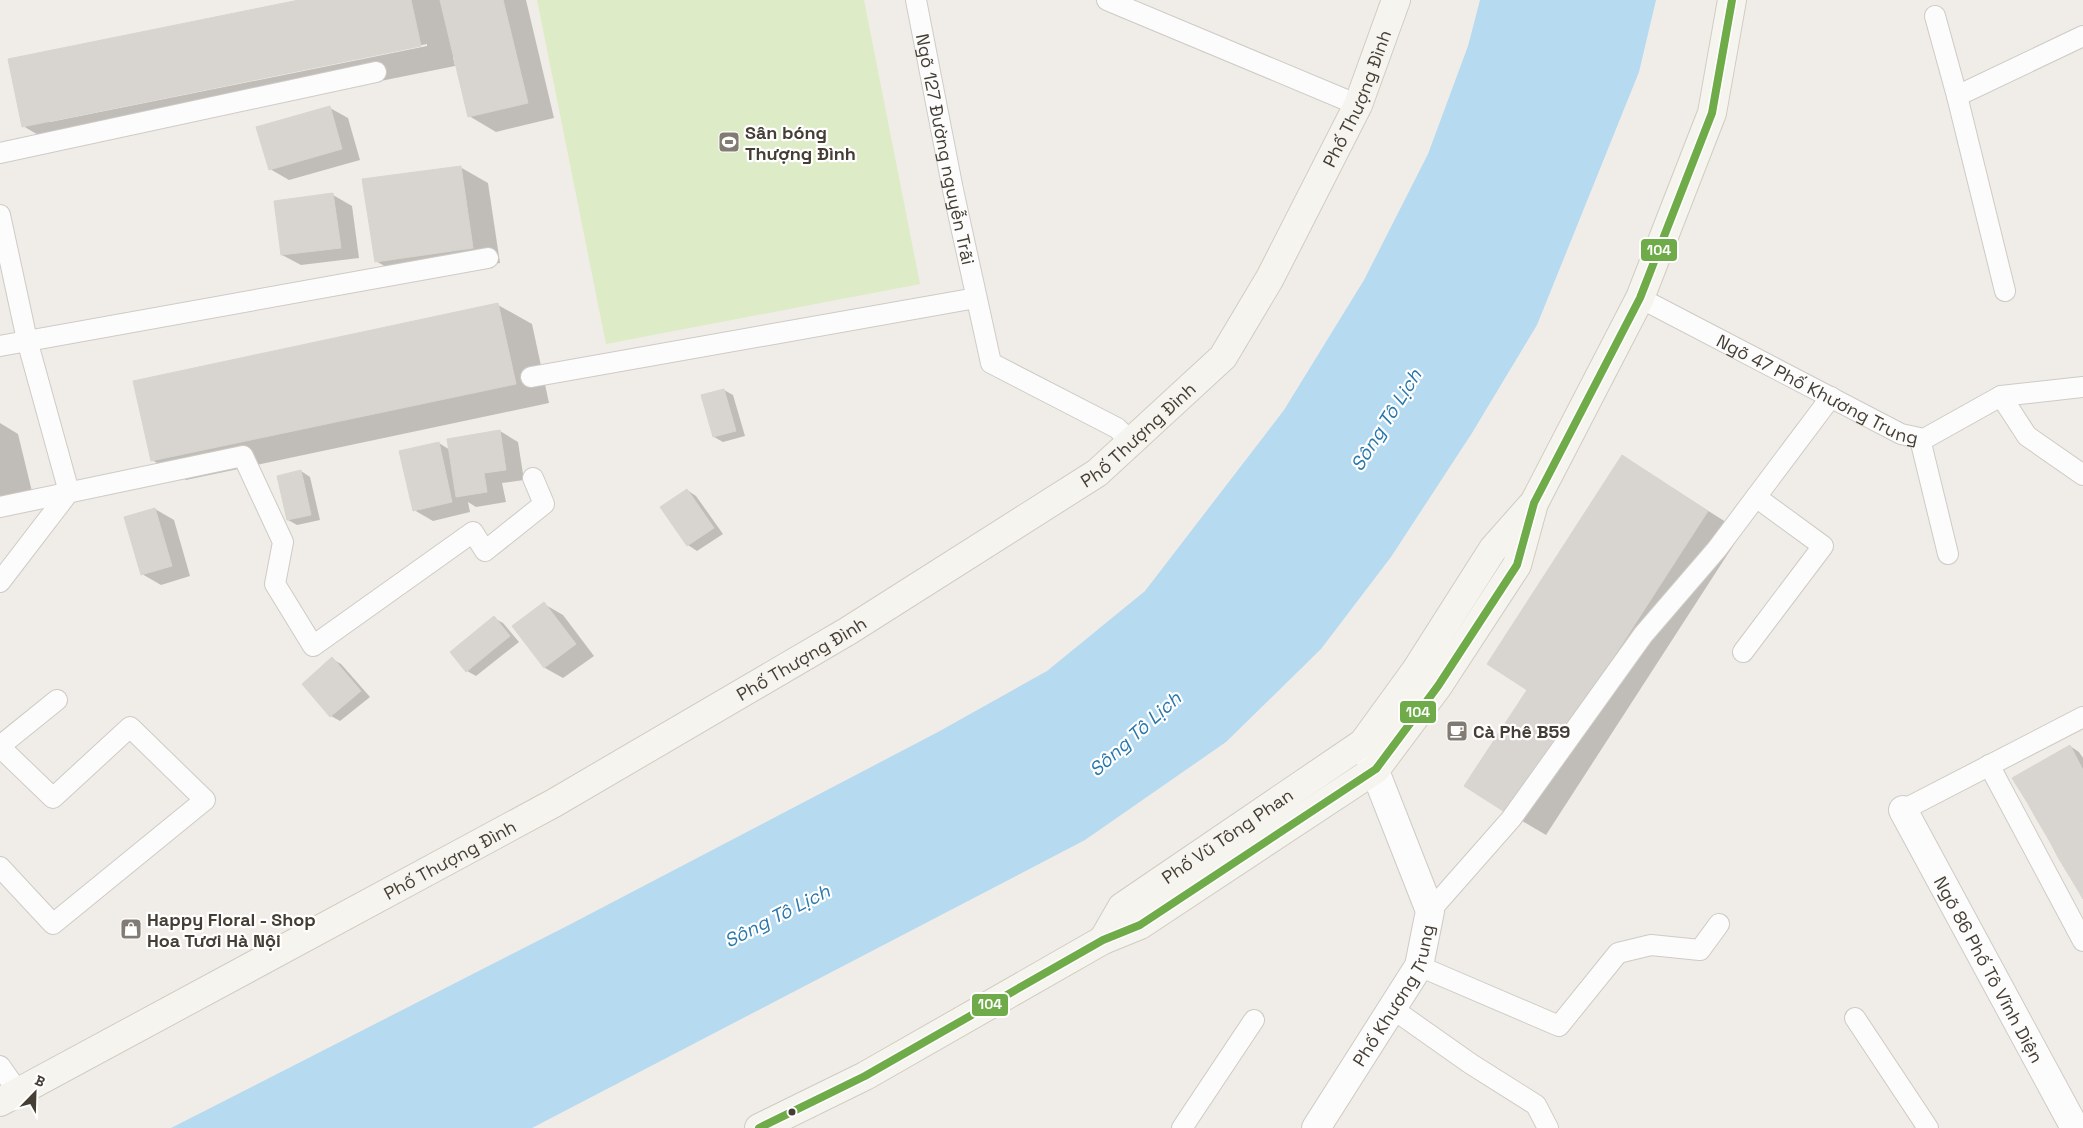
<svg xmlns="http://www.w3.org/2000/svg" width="2083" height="1128" font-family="'Space Grotesk',sans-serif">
	<rect width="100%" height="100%" fill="#f0ede8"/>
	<polygon fill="#ddebc6" points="537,0 864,0 920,284 606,344"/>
	<polygon fill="#b6daf0" points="1480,0 1656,0 1639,72 1537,325 1472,433 1391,557 1321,649 1226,742 1085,840 532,1128 171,1128 567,926 938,732 1047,671 1145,591 1284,410 1364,280 1428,154 1468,46"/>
	<g fill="#0003" fill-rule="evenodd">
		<path d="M 305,0 L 526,0 L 554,118 L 496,132 L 469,116 L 455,56 L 453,57 L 455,66 L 57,146 L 23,126 ZM 427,44 L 427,46 L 50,122 L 50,120 Z"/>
		<polygon points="330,108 348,118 360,160 289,180 270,169"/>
		<polygon points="460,167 488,183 500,263 403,277 376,261"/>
		<polygon points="333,195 352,206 359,258 301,265 282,255"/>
		<polygon points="498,305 532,324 549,403 186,480 152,460"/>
		<polygon points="724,390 733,395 745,436 723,442 714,437"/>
		<polygon points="0,423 18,434 36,508 0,516"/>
		<polygon points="500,431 518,442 524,480 502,483 506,502 476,507 468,502 470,512 433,521 414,510 439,443 450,450"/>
		<polygon points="1622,457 1742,532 1546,835 1512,815 1528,689"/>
		<polygon points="301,471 310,477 320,520 297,525 288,520"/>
		<polygon points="687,490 696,496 723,534 697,551 688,545"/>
		<polygon points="155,509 174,520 190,576 161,585 142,574"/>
		<polygon points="544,604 563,615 594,656 563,678 545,668"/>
		<polygon points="494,618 503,623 519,642 476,676 467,671"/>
		<polygon points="332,659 341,664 370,697 340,721 331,716 303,684"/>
		<polygon points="2070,746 2079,752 2083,758 2083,897"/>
	</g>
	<g fill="#d8d4cf" stroke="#d8d4ce">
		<polygon points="299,0 411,0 421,46 22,127 8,59"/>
		<polygon points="440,0 503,0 528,103 468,117"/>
		<polygon points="330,106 342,149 269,170 256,127"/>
		<polygon points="461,166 473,248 375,262 362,179"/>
		<polygon points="333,193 341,248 281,255 274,201"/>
		<polygon points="498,303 516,384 151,461 133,381"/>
		<polygon points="724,389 736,431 713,437 701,395"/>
		<polygon points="500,430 506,470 484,473 487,492 456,497 447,439"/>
		<polygon points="439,442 452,502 413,511 399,451"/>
		<polygon points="1622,455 1708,511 1511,816 1464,786 1527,690 1487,664"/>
		<polygon points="301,470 311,515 287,520 277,476"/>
		<polygon points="687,489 714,528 687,546 660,507"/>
		<polygon points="155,508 172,566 141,575 124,517"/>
		<polygon points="544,602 576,644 544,668 512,626"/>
		<polygon points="494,616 510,636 466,672 450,652"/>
		<polygon points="332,657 361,691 330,717 302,684"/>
		<polygon points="2070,745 2083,770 2027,802 2012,778"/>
		<polygon points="2083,770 2083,792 2036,818 2027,802"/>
		<polygon points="2083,792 2083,821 2049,840 2036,818"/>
		<polygon points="2083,821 2083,845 2059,859 2049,840"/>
		<polygon points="2083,845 2083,876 2073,882 2059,859"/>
		<polygon points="2083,876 2083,899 2073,882"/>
	</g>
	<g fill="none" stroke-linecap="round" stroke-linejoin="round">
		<g stroke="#cecbc5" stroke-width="22">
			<g id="service">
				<path id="s1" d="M 916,0 L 953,190 L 991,363 L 1117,428 L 1132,443"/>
				<polyline points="1107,0 1358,105"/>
				<polyline points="1935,16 1957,96 2005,291"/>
				<polyline points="1957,96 2083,36"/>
				<polyline points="0,153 376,72"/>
				<polyline points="0,215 27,340 69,492"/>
				<path id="s2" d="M 1640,298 L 1901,434 L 1924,439 L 2001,396 L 2083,387"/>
				<polyline points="0,346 488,258"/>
				<polyline points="531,377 976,298"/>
				<polyline points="2001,396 2027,436 2083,475"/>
				<polyline points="1920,439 1948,554"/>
				<polyline points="0,507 243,456 283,542 275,584 313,646 473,532 485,551 544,504 533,478"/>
				<polyline points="0,582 69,492"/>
				<polyline points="1743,652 1823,546 1756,497"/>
				<polyline points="0,746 57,700"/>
				<polyline points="0,747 53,798 130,727 205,800 53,924 0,867"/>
				<polyline points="1989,765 2083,941"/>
				<polyline points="1903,810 2083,717"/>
				<polyline points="1430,911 1511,819 1643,635 1717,549 1831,397"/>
				<polyline points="1419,966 1559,1026 1618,953 1651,945 1700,950 1719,924"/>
				<polyline points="1393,1009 1471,1064 1536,1105 1548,1128"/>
				<polyline points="1855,1018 1928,1128"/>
				<polyline points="0,1066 19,1093"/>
				<polyline points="1182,1128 1254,1020"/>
			</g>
		</g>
		<g stroke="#cecbc5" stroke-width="30">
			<g id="minor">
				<path id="s3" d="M 1903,810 L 2075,1128"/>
			</g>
		</g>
		<g stroke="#cecbc5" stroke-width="30">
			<g id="tertiary">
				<path id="s4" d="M 1316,1128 L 1419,966 L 1430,911 L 1366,748"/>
			</g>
		</g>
		<g stroke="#d1ccc0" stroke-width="30">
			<g id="secondary">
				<path id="s5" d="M 1103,940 L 1122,907 L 1363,743 L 1416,670 L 1493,549 L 1531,506"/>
				<path id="s6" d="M 0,1102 L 554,803 L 848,631 L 1097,473 L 1223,357 L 1270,278 L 1358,105 L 1396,0"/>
				<polyline points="759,1128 865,1076 1103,940 1140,925 1376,769 1438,686 1517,565 1534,503 1640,298 1712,113 1732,0"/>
			</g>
		</g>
		<use href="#service" stroke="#fdfcfc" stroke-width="20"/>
		<use href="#minor" stroke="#fdfcfc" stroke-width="28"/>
		<use href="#tertiary" stroke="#fdfcfc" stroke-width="28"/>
		<use href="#secondary" stroke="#f6f4ee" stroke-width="28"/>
		<g stroke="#fff" stroke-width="11">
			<polyline id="bus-1" points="759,1128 865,1076 1103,940 1140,925 1376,769 1438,686 1517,565 1534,503 1640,298 1712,113 1732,0"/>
		</g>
		<use href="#bus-1" stroke="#6fac49" stroke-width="8"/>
	</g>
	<defs>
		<g id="stadium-square" transform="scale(1.125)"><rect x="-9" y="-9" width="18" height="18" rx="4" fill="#817b73" stroke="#fff"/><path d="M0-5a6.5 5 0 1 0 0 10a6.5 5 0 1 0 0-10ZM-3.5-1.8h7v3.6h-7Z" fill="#fff"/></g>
		<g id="cafe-square" transform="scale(1.125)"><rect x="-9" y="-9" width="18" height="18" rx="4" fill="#817b73" stroke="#fff"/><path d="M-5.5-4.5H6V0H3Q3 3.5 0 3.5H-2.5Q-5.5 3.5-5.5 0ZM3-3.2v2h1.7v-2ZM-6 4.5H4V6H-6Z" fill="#fff"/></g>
		<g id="shop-square" transform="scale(1.125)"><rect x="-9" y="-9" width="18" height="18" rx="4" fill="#817b73" stroke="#fff"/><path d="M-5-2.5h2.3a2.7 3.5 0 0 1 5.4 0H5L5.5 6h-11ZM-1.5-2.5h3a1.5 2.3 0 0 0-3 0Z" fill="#fff"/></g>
	</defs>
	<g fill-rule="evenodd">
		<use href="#stadium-square" x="729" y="142"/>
		<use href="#cafe-square" x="1457" y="731"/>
		<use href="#shop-square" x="131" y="929"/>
	</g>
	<circle fill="#453e34" stroke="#fff" stroke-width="2" cx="792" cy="1112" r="4.5"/>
	<g text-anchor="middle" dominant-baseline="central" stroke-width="4.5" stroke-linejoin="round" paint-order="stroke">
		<g font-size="18" fill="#453e34" stroke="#fff">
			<text stroke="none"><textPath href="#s6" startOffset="1728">Phố Thượng Đình</textPath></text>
			<text stroke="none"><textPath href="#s1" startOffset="152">Ngõ 127 Đường nguyễn Trãi</textPath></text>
			<text stroke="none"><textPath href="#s2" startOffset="200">Ngõ 47 Phố Khương Trung</textPath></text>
			<text stroke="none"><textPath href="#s6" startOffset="1321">Phố Thượng Đình</textPath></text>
			<text stroke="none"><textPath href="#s6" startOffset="916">Phố Thượng Đình</textPath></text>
			<text stroke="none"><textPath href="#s5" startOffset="165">Phố Vũ Tông Phan</textPath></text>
			<text stroke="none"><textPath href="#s6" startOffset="511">Phố Thượng Đình</textPath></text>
			<text stroke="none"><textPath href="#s3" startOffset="181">Ngõ 86 Phố Tô Vĩnh Diện</textPath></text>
			<text stroke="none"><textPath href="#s4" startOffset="155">Phố Khương Trung</textPath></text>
		</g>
		<g font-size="18" font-weight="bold" fill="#453e34" stroke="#fff" text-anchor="start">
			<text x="745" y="132">Sân bóng<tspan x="745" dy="21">Thượng Đình</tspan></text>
			<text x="1473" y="731">Cà Phê B59</text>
			<text x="147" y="919">Happy Floral - Shop<tspan x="147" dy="21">Hoa Tươi Hà Nội</tspan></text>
		</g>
		<g font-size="19" font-style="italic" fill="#2878ad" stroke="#fff">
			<text transform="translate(1386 420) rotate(-58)">Sông Tô Lịch</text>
			<text transform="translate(1135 734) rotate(-42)">Sông Tô Lịch</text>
			<text transform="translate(777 916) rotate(-27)">Sông Tô Lịch</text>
		</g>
	</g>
	<g stroke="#fff" stroke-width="2">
		<rect x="1640" y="238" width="38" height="24" rx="5" fill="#6fac49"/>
		<rect x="1399" y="700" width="38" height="24" rx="5" fill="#6fac49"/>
		<rect x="971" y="993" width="38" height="24" rx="5" fill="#6fac49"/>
	</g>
	<g font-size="14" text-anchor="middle" font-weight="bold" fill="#fff">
		<text x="1659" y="255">104</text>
		<text x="1418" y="717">104</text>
		<text x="990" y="1009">104</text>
	</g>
	<g transform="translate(35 1093) rotate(23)" stroke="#ffffff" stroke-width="4" paint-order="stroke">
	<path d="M0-4L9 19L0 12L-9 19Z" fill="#453e34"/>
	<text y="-8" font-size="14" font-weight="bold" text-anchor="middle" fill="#453e34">B</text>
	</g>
</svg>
